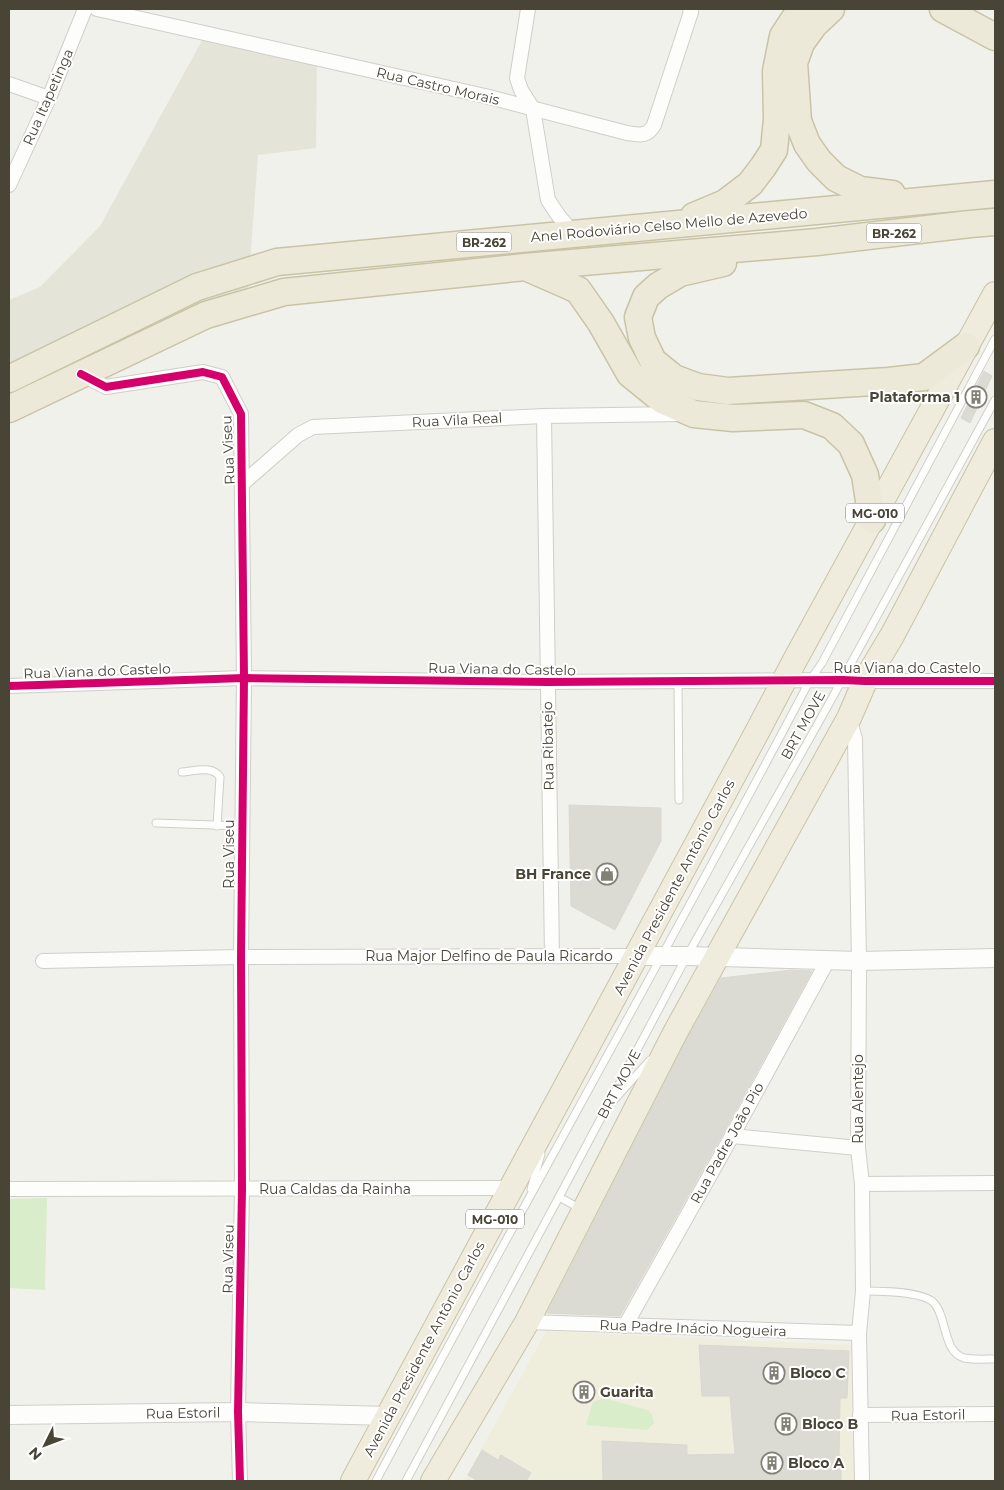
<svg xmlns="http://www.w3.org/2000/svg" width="1004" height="1490" font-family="Montserrat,sans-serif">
	<rect width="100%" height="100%" fill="#f1f1eb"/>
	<polygon fill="#e5e4d8" points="204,37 317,62 316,148 258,155 248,290 9,400 9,300 40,287 100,226"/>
	<polygon fill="#efeedd" points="546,1331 853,1345 855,1481 464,1481"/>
	<g fill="#d9edca">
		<polygon points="47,1198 45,1290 9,1288 9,1199"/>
		<polygon points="604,1398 647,1410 652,1414 654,1423 647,1430 586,1425 593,1402"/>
	</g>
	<g fill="#dbdad3" stroke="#d9d8d1">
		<polygon points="984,371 992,376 970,423 961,418"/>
		<polygon points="569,805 661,808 661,841 615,930 571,906"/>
		<polygon points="792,970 812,971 724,1132 620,1316 547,1313 688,1037 721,978"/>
		<polygon points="699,1345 849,1351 847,1398 840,1398 839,1456 841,1456 841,1481 603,1481 602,1441 687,1445 687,1455 735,1454 730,1396 702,1396"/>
		<polygon points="583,1382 593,1390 584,1399 577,1394"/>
		<polygon points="482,1450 498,1460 501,1455 531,1473 526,1481 478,1481 468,1475"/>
	</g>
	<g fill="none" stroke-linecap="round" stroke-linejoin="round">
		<g stroke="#cfcec8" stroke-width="9">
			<g id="service">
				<polyline points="678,682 679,800"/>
				<path d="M 182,772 C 195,771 212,765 220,777 L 217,826"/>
				<polyline points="156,823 242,826"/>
				<polyline points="614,1100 650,1060"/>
				<polyline points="531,1189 541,1154"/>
				<polyline points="559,1197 581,1209"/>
				<path d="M 863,1291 C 879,1291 923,1291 934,1303 C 947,1317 943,1352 964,1358 C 974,1360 986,1359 995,1359"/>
				<path d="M 376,1481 C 518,1213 669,949 810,680 L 822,663 L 995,339"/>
				<polyline points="406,1481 559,1197 687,956 825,711 995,400"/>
			</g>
		</g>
		<g stroke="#cfcec8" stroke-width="16">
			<g id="minor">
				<path d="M 97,9 L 485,96 L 627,133 C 640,135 647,137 654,125 L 691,12 L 690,9"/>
				<polyline points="528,9 517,78 521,90 533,109 548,200 558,215 573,233"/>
				<polyline points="9,84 49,98"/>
				<polyline points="9,185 49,98 85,9"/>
				<polyline points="81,374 106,387 203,372 222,377 241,414 244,678 241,957 242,1189 238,1412 240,1481"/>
				<polyline points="544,416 552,956"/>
				<polyline points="242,484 298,435 313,427 544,416 680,414"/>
				<polyline points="9,686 244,678 548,682 842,680 865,681 995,681"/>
				<polyline points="849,718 855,739 859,961 858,1148 862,1184 863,1291 859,1333 862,1481"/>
				<polyline points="43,961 241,957 637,956"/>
				<polyline points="732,1136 858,1148"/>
				<polyline points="862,1184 995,1183"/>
				<polyline points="9,1189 512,1188"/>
				<polyline points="527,1322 859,1333"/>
				<polyline points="625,1326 732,1136 828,960"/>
				<polyline points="860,1415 995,1414"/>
			</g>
		</g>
		<g stroke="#cfcec8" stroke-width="20">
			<g id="tertiary">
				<polyline points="637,956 687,956 859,961 995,958"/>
				<polyline points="9,1415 238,1412 388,1416"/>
			</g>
		</g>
		<g stroke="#c9c3a6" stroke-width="26">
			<g id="trunk">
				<polyline points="353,1481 756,734 795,660 995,294"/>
				<polyline points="433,1481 527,1322 676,1031 849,718 865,681 893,634 995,441"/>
			</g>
		</g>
		<g stroke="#c9c3a6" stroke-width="29">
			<g id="motorway">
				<polyline points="831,9 814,25 801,43 794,63 798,121 807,144 819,161 836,178 860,190 892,194"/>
				<polyline points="943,9 995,37"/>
				<polyline points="694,216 725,203 750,184 763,167 774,150 777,119 776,71 783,36 801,9"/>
				<polyline points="723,263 680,273 658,286 646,297 638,317 642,338 653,361 674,378 698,387 728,391 889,381 924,377 966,346"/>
				<polyline points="528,268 578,290 601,323 630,374 662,400 694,414 733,418 804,415 832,426 851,444 865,475 872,520"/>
				<polyline points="9,379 197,287 277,262 995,194"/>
				<polyline points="9,409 206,315 284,292 525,267 817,242 970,224 995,222"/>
			</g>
		</g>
		<use href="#service" stroke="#fdfdfc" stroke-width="7"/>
		<use href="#minor" stroke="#fdfdfc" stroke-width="14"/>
		<use href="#tertiary" stroke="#fdfdfc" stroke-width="18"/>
		<use href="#trunk" stroke="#efecde" stroke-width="24"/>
		<use href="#motorway" stroke="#ede9d9" stroke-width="26"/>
		<g stroke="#fff" stroke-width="11">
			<g id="cycleway">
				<polyline points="81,374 106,387 203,372 222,377 241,414 244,678 241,957 242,1189 238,1412 240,1481"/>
				<polyline points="9,686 244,678 548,682 842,680 865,681 995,681"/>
			</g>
		</g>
		<use href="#cycleway" stroke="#d6006c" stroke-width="8"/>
	</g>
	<defs>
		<g id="building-ring" transform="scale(1.125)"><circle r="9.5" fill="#fff" stroke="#838175" stroke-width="1.5"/><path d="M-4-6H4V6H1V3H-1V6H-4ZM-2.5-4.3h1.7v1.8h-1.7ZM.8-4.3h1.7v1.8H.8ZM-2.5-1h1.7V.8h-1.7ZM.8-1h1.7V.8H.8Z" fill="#838175"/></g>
		<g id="shop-ring" transform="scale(1.125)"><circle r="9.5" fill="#fff" stroke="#838175" stroke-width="1.5"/><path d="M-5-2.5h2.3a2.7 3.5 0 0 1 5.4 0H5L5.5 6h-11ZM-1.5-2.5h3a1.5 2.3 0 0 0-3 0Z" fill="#838175"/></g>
	</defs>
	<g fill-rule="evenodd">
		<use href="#building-ring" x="976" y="397"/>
		<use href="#shop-ring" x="607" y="874"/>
		<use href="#building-ring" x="774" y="1373"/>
		<use href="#building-ring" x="584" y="1392"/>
		<use href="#building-ring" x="786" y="1424"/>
		<use href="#building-ring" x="772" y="1463"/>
	</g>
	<g text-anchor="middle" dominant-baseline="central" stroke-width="4" stroke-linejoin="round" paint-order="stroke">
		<g fill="#fff" stroke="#7f7c72" stroke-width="1">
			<rect x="866.5" y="223.5" width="55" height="19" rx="4"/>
			<rect x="456.5" y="232.5" width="55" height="19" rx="4"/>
			<rect x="846" y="503.5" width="58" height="19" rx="4"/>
			<rect x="466" y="1209.5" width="58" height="19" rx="4"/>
		</g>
		<g font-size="12" font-weight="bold" fill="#484436">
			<text x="894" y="233">BR-262</text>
			<text x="484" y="242">BR-262</text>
			<text x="875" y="513">MG-010</text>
			<text x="495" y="1219">MG-010</text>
		</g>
		<g font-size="14" fill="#484436" stroke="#fff">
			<text transform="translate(438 86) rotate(13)">Rua Castro Morais</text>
			<text transform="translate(48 97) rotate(-66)">Rua Itapetinga</text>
			<text transform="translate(669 225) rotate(-5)">Anel Rodoviário Celso Mello de Azevedo</text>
			<text transform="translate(457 420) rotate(-3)">Rua Vila Real</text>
			<text transform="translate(228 450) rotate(-93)">Rua Viseu</text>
			<text x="907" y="668">Rua Viana do Castelo</text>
			<text transform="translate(502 669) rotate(1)">Rua Viana do Castelo</text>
			<text transform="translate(97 671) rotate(-2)">Rua Viana do Castelo</text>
			<text transform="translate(803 725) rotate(-61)">BRT MOVE</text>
			<text transform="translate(548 746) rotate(-91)">Rua Ribatejo</text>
			<text transform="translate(229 854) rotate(-90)">Rua Viseu</text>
			<text transform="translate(674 887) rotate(-62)">Avenida Presidente Antônio Carlos</text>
			<text x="489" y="956">Rua Major Delfino de Paula Ricardo</text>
			<text transform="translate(619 1084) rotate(-62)">BRT MOVE</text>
			<text transform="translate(858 1099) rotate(-90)">Rua Alentejo</text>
			<text transform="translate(727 1143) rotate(-61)">Rua Padre João Pio</text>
			<text x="335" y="1189">Rua Caldas da Rainha</text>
			<text transform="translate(228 1259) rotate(-89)">Rua Viseu</text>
			<text transform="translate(693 1328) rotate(2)">Rua Padre Inácio Nogueira</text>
			<text transform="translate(424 1349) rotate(-62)">Avenida Presidente Antônio Carlos</text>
			<text transform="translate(183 1413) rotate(-1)">Rua Estoril</text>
			<text transform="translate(928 1415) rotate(-1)">Rua Estoril</text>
		</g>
		<g font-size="14" font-weight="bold" fill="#484436" stroke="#fff" text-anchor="start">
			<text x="960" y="397" text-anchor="end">Plataforma 1</text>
			<text x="591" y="874" text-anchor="end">BH France</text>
			<text x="790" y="1373">Bloco C</text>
			<text x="600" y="1392">Guarita</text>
			<text x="802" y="1424">Bloco B</text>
			<text x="788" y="1463">Bloco A</text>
		</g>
	</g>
	<rect width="1004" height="1490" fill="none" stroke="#484436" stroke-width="20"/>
	<g transform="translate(45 1445) rotate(228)" stroke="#ffffff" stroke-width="4" paint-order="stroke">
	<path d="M0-4L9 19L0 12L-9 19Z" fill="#484436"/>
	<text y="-8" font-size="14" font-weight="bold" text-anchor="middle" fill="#484436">N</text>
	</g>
</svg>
